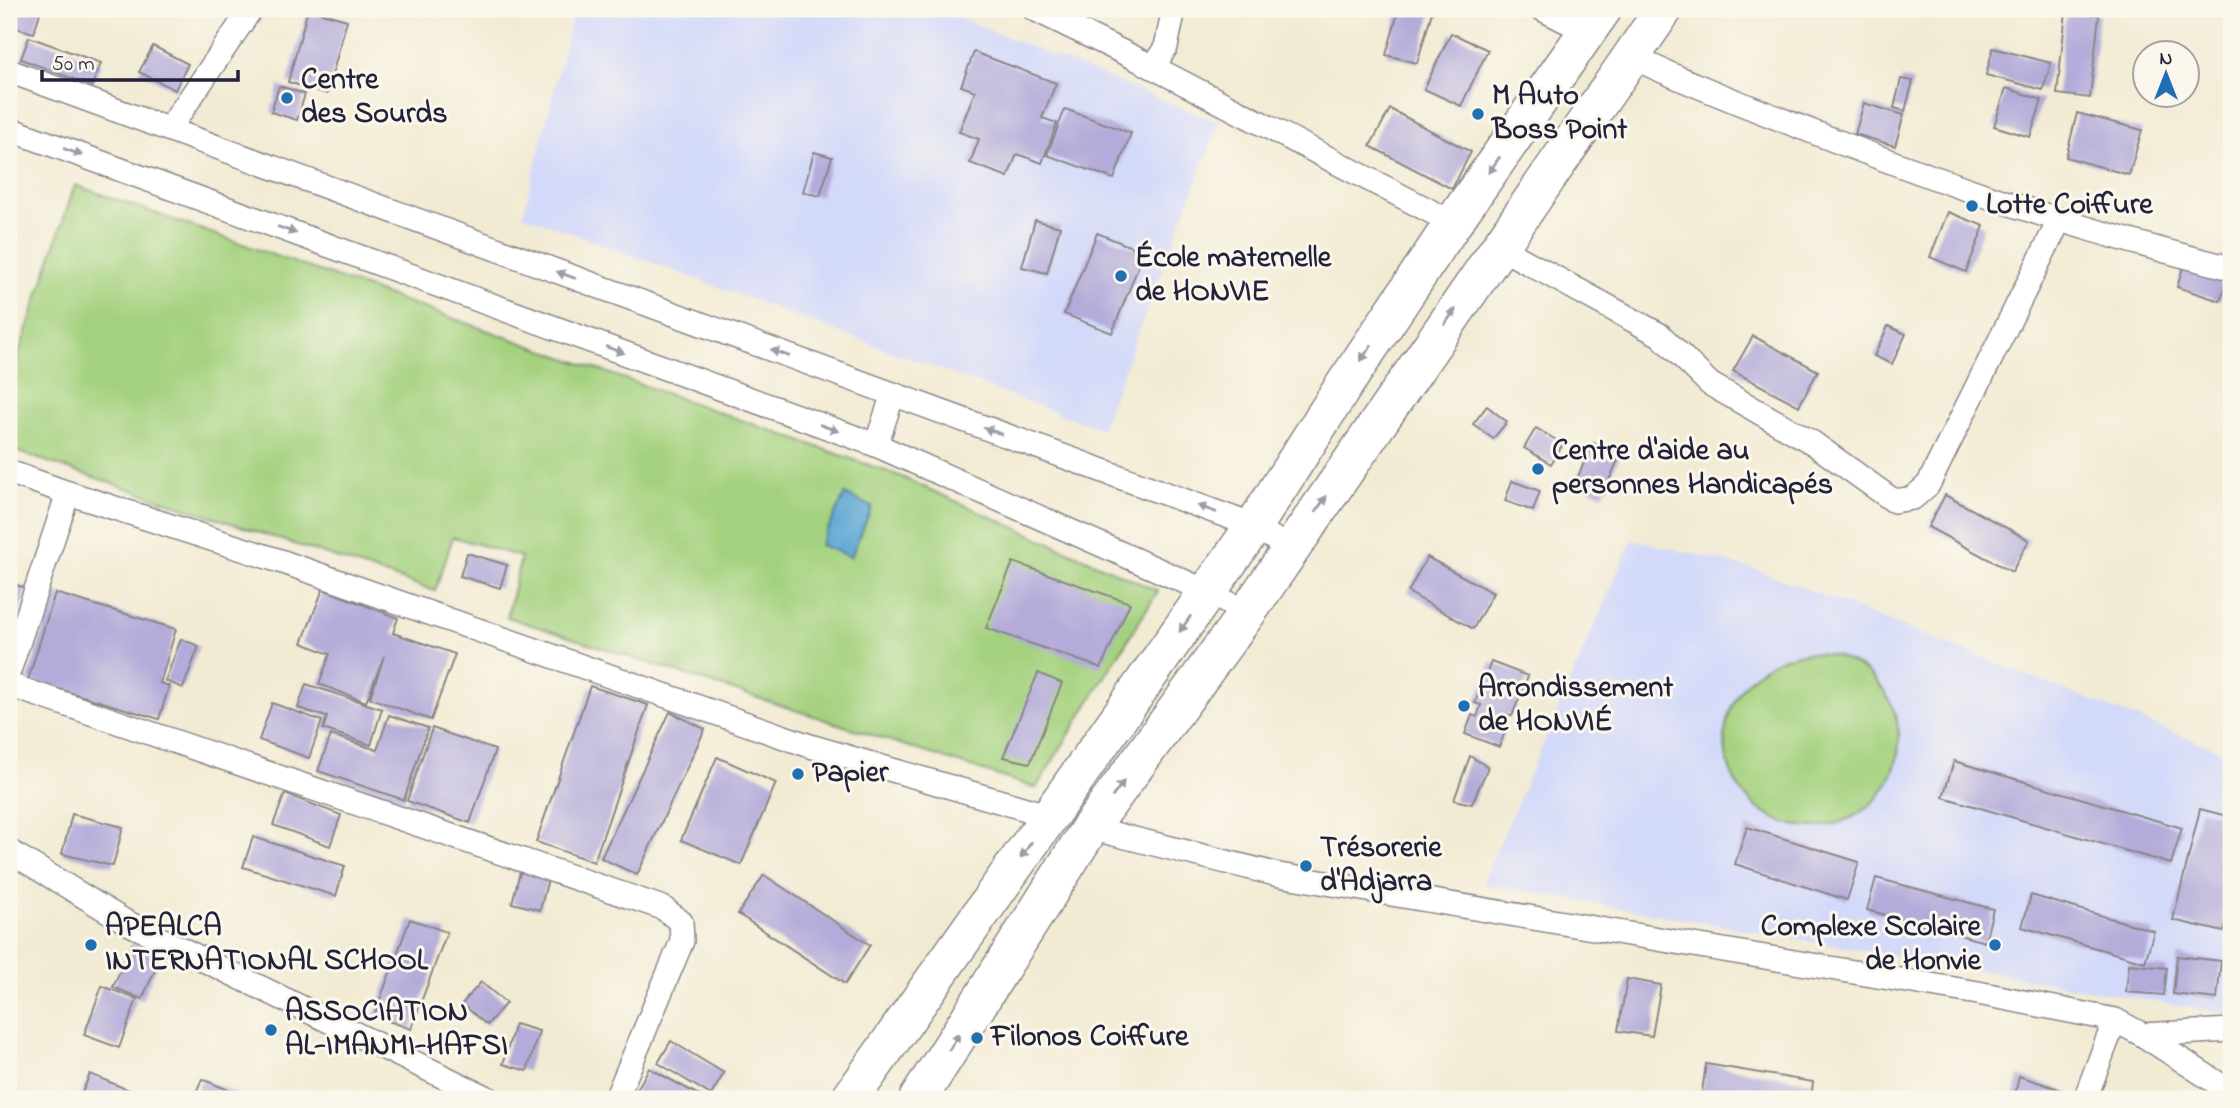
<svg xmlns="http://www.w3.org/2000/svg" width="2240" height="1108" font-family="'Indie Flower',sans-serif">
	<rect width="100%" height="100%" fill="#fbf7ec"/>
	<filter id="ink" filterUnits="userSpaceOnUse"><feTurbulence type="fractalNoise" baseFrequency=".0143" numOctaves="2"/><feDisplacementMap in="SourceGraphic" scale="14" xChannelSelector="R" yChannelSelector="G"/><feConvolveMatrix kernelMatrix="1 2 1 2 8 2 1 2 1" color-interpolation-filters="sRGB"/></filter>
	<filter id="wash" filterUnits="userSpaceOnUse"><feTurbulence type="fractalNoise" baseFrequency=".00686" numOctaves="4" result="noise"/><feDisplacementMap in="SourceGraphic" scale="28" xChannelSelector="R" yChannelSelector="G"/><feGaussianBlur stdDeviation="1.57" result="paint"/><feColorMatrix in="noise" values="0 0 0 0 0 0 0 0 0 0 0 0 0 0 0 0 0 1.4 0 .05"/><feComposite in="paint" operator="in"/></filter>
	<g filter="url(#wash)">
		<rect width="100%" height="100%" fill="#f2ebd4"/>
		<g fill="#d3d9f9">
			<polygon points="574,9 938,9 1219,123 1101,429 523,215"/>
			<polygon points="1632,539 1755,569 2231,755 2231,994 2228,1014 1482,884"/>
		</g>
		<g fill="#a4d17e" stroke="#637a5c" stroke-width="2">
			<polygon points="75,185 897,475 1158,591 1036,788 507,617 521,557 453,537 435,591 9,449 9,383"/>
			<circle cx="1812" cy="740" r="87"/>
		</g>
		<polygon fill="#5aa6d3" stroke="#3e6487" stroke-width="2" points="845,494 872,507 851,557 820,545"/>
		<g id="blocks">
			<g fill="#b3abd9">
				<polygon points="9,9 41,9 34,33 9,26"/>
				<polygon points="308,9 347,20 327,94 288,82"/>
				<polygon points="1399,9 1419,9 1432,12 1417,63 1386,55"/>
				<polygon points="2066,12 2099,15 2090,98 2057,94"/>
				<polygon points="1451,33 1488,50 1461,106 1424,89"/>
				<polygon points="29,37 101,63 92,86 21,59"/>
				<polygon points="153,46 188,64 175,90 139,72"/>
				<polygon points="1993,48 2051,63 2043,90 1986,75"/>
				<polygon points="974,52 1056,83 1042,118 1057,123 1042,163 1017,154 1008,177 970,163 979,139 959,132 975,91 961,86"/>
				<polygon points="1901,79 1913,81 1905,111 1894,108"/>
				<polygon points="279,86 305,94 297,120 271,112"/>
				<polygon points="2006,88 2042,100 2030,137 1994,126"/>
				<polygon points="1864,103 1904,115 1895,146 1855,134"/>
				<polygon points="1065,109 1131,133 1114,179 1047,155"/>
				<polygon points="1390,109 1471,152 1452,189 1370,146"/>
				<polygon points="2077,113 2142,130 2129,175 2066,157"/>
				<polygon points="814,152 832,157 820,196 803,192"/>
				<polygon points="1948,212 1984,226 1966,272 1930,257"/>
				<polygon points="1035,220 1060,227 1047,273 1022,267"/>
				<polygon points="1097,233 1144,252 1112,333 1064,314"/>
				<polygon points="2184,264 2228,279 2220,301 2177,287"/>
				<polygon points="1888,326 1906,334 1892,364 1874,356"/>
				<polygon points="1753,336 1818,371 1799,406 1733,371"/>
				<polygon points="1487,406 1507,422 1493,439 1473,424"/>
				<polygon points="1536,428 1563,444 1551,464 1524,448"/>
				<polygon points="1593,443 1620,455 1603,495 1575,483"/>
				<polygon points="1512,481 1540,491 1533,511 1505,501"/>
				<polygon points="1945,495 2029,540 2012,572 1928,527"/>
				<polygon points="467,553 507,565 500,588 460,576"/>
				<polygon points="1427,557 1493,593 1473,629 1408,592"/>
				<polygon points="1013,562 1130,603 1101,668 986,628"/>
				<polygon points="9,583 27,588 9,644"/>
				<polygon points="323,589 398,618 393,633 455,654 431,720 370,698 384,656 366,702 319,684 330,654 302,643"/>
				<polygon points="55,593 176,629 160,683 169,686 159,719 28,680"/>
				<polygon points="181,639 199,646 183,688 165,681"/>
				<polygon points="1491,662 1528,676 1512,716 1506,714 1502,725 1507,727 1499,747 1465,734 1472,715 1477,717 1481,705 1475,703"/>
				<polygon points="1038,673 1062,683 1030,763 1003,757"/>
				<polygon points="306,684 382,709 371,745 323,729 327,717 298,708"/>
				<polygon points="590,686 648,705 594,862 536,842"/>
				<polygon points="272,703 322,721 309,758 259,740"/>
				<polygon points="670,712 705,729 637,875 601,858"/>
				<polygon points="389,715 428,728 404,800 318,771 331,735 377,750"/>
				<polygon points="432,728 495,750 470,823 407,801"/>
				<polygon points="1470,756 1488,767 1472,804 1454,800"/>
				<polygon points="717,757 776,783 741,865 681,840"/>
				<polygon points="1954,761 2182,828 2171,864 1943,797"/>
				<polygon points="285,794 341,815 330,846 273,825"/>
				<polygon points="2200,809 2231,817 2231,903 2224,932 2173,920"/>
				<polygon points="72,814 123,827 113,866 62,854"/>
				<polygon points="1747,827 1859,862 1847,900 1735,864"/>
				<polygon points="253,837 345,866 336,896 243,867"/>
				<polygon points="520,872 548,879 540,910 512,903"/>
				<polygon points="764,875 870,945 845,984 738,914"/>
				<polygon points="1876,878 1993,909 1985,942 1867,910"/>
				<polygon points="2031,895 2154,931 2145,962 2022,927"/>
				<polygon points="410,919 447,932 411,1029 374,1016"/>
				<polygon points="132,944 161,957 142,999 113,987"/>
				<polygon points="2177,956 2221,961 2217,999 2173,994"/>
				<polygon points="2129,964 2167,968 2164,995 2126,992"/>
				<polygon points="1627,979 1661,985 1652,1036 1618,1031"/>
				<polygon points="481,982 506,1003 487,1025 462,1004"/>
				<polygon points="102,986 137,999 119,1048 84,1035"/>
				<polygon points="515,1024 539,1031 527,1071 503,1064"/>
				<polygon points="671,1041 724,1073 711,1095 658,1063"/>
				<polygon points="1706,1064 1813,1082 1811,1099 1701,1099"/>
				<polygon points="649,1068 706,1099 641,1099 634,1095"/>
				<polygon points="90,1074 136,1093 134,1099 79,1099"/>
				<polygon points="2019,1076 2065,1091 2064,1099 2014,1099"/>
				<polygon points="202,1079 250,1099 193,1099"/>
			</g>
		</g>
	</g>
	<g filter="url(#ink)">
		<use href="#blocks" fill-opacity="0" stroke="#8a8688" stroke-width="2"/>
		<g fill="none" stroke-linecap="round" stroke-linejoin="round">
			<g stroke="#8a8688" stroke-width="26">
				<g id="street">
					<polyline points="1034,9 1143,62 1453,223"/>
					<polyline points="1542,9 1588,32"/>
					<path d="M 1632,57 C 1691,85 1752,108 1813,132 C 1950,186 2088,233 2231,268"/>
					<polyline points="1153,67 1166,47 1174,9"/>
					<polyline points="9,71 1254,526 1290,549"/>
					<polyline points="9,129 876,445 1208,592 1247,613"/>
					<polyline points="169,129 251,9"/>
					<polyline points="1499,247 1660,335 1710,384 1813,443 1894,501 1913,498 1928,485 2059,221"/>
					<polyline points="876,445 893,394"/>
					<polyline points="9,472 68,493 283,562 810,746 1050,816"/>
					<polyline points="9,671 68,493"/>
					<polyline points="9,685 663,908 681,922 682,941 616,1099"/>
					<polyline points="1090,828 1279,875 1978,993 2115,1020 2143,1035 2231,1092"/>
					<polyline points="9,851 126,922 489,1099"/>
					<polyline points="2143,1035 2231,1030"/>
					<polyline points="2085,1099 2115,1020"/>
				</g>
			</g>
			<g stroke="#8a8688" stroke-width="40">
				<g id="primary">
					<polyline points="850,1099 1254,526 1343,387 1453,223 1603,9"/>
					<polyline points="918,1099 1090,828 1247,613 1664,9"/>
				</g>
			</g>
			<use href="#street" stroke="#fff" stroke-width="23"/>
			<use href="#primary" stroke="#fff" stroke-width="37"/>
		</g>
		<defs><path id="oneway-solid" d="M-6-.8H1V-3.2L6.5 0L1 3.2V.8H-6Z" transform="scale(1.75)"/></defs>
		<g fill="#9c9ca7">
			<use href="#oneway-solid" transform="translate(73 152) rotate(20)"/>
			<use href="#oneway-solid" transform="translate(1494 165) rotate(125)"/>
			<use href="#oneway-solid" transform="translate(287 230) rotate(20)"/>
			<use href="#oneway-solid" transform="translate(566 275) rotate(-160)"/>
			<use href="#oneway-solid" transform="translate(1450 317) rotate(-55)"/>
			<use href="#oneway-solid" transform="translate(615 350) rotate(20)"/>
			<use href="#oneway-solid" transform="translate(780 353) rotate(-160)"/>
			<use href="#oneway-solid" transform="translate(1366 353) rotate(124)"/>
			<use href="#oneway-solid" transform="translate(829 428) rotate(20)"/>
			<use href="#oneway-solid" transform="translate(993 431) rotate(-160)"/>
			<use href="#oneway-solid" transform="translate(1321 504) rotate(-55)"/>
			<use href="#oneway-solid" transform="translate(1207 509) rotate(-160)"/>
			<use href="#oneway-solid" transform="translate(1185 624) rotate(125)"/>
			<use href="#oneway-solid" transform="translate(1118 789) rotate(-54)"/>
			<use href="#oneway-solid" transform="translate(1026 850) rotate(125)"/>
			<use href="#oneway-solid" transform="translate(954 1042) rotate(-58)"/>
		</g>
	</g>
	<g fill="#1f6fb2" stroke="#fbf7ec" stroke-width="2.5">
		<circle cx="287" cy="98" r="7"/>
		<circle cx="1478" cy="114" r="7"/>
		<circle cx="1972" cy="206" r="7"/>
		<circle cx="1121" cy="276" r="7"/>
		<circle cx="1538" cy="469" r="7"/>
		<circle cx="1464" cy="706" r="7"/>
		<circle cx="798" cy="774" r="7"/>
		<circle cx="1306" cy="866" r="7"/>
		<circle cx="91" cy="945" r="7"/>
		<circle cx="1995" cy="945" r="7"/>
		<circle cx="271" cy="1030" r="7"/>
		<circle cx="977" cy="1038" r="7"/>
	</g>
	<g text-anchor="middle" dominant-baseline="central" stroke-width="6" stroke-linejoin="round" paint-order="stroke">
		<g font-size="30" font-weight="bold" fill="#22223b" stroke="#fbf7ec" text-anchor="start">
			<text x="301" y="81">Centre<tspan x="301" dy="34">des Sourds</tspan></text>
			<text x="1492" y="97">M Auto<tspan x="1492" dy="34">Boss Point</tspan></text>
			<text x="1986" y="206">Lotte Coiffure</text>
			<text x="1135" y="259">École maternelle<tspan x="1135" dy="34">de HONVIE</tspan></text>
			<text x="1552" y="452">Centre d'aide au<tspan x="1552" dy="34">personnes Handicapés</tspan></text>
			<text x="1478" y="689">Arrondissement<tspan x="1478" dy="34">de HONVIÉ</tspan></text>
			<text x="812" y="774">Papier</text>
			<text x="1320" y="849">Trésorerie<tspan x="1320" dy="34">d'Adjarra</tspan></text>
			<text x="105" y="928">APEALCA<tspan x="105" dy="34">INTERNATIONAL SCHOOL</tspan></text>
			<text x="1981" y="928" text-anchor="end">Complexe Scolaire<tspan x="1981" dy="34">de Honvie</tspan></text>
			<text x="285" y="1013">ASSOCIATION<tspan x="285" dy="34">AL-IMANMI-HAFSI</tspan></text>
			<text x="991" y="1038">Filonos Coiffure</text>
		</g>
	</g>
	<rect width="2240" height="1108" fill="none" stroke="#fbf7ec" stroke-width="35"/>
	<g transform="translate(2166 74)"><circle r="33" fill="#fbf7ec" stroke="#a4a2a5" stroke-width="2"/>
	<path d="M0-5L12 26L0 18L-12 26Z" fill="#1f6fb2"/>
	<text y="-10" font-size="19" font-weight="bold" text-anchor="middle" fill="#22223b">N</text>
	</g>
	<path d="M42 70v10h196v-10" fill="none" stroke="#22223b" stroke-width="3.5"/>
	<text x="52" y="70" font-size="21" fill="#22223b" stroke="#fbf7ec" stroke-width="5" paint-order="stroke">50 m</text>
</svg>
